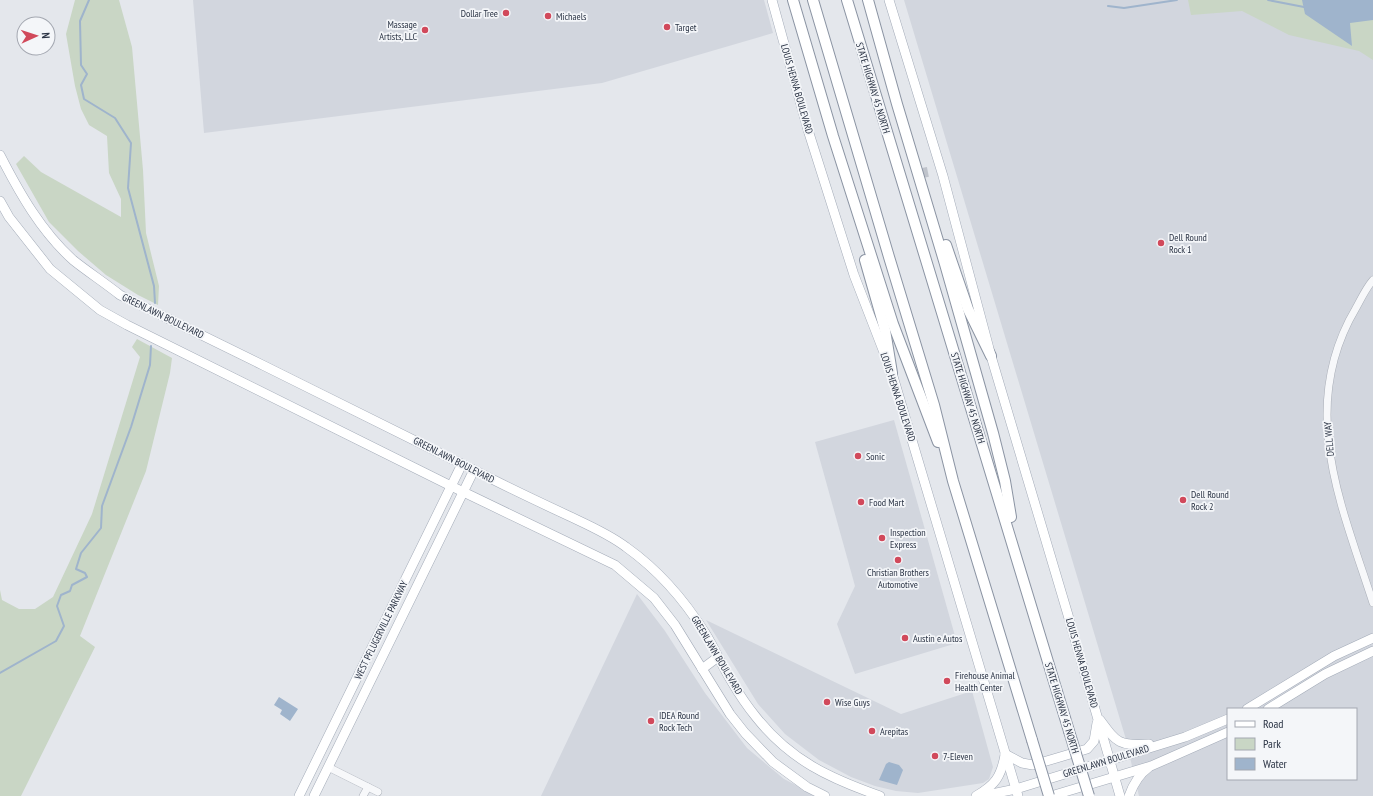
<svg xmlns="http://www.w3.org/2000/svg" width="1373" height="796" font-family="'PT Sans Narrow',sans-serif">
	<rect width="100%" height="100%" fill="#e4e7ec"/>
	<g fill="#d2d6de" fill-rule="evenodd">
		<polygon points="193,0 764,0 773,33 602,83 204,133"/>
		<path d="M 904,0 L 1373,0 L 1373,796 L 1139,796 L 1125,736 ZM 1228,709 L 1356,709 L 1356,779 L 1228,779 Z"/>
		<polygon points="894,420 957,643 855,674 837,624 855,586 815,442"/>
		<polygon points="637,594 665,631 705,693 747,748 784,779 817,796 541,796"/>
		<polygon points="706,620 901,714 972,691 993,767 989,779 983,783 918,793 896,791 875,786 851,777 819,760 785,734 758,704"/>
	</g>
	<g fill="#c9d6c5">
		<polygon points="75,0 119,0 132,47 143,170 146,233 159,286 158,305 138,295 106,275 78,251 49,222 16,164 24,156 41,172 121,217 121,199 109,173 107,136 89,125 81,109 75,86 66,34"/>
		<polygon points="1188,0 1373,0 1373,60 1359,51 1289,35 1242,11 1191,15"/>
		<polygon points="137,339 172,358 170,373 146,471 80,636 95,647 21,796 0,796 0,590 2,600 19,609 35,609 53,597 92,514 140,357 132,347"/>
	</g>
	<g fill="#9fb4cc">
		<polygon points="1302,0 1373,0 1373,20 1350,23 1352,46 1305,14"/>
		<polygon points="279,697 298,709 290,721 280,714 282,710 274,705"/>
		<polygon points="889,762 899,765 903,770 897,785 879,780 886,764"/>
	</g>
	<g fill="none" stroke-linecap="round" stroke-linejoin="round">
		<g stroke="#9fb4cc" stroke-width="2">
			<polyline points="89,0 80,21 81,65 87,74 81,85 84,99 115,118 131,143 128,188 154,286 155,303"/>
			<polyline points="1268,0 1304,7"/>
			<polyline points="1108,6 1124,8 1177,0"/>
			<polyline points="0,673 56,641 64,626 57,606 61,595 70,591 72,585 87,577 85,573 76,569 81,553 101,528 102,506 131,427 150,365 151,346"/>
		</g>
		<polyline stroke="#bfc3cb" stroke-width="10" stroke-dasharray="10 5" stroke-linecap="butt" points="922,168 924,178"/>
		<g stroke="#a9aeb7" stroke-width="8">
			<g id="minor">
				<path d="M 1373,280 C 1366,288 1361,299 1356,308 C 1297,407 1341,504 1373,603"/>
				<polyline points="328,767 378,792"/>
				<polyline points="363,796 368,787"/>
			</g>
		</g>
		<g stroke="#a3abb8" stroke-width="10">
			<g id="major">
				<polyline points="772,0 808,130 854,275 892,373 1018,796"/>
				<polyline points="889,0 943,176 991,356 1068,615 1120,796"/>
				<path d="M 0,155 C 20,194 41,231 73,260 C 88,272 105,283 120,295 C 240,354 361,413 480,473 C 509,488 539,502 569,516 C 588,525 609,534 626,547 C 657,569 685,601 705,633 C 715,649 722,666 732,682 C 739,694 747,706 756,717 C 790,760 829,778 880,796"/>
				<polyline points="0,201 9,217 50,269 100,310 127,325 451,486 615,565 654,598 675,625 730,714 745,733 773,762 807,787 825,796"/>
				<polyline points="702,669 718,657"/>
				<polyline points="1247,709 1334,656 1373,638"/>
				<polyline points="1268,709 1325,674 1373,651"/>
				<path d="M 1100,720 C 1117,743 1119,746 1149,744"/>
				<polyline points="1005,754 1022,763 1033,765 1087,749 1094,741 1097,723"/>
				<polyline points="299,796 462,464"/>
				<polyline points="314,796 474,470"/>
				<path d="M 976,796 C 995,785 1001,777 1005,755"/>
				<polyline points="982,796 1016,789 1185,737 1228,719"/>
				<polyline points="1051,796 1151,766 1228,732"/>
				<path d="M 1129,796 C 1133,785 1138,775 1148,768"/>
			</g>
		</g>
		<g stroke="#8b94a3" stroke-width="12">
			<g id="highway">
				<polyline points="793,0 833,136 893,324 938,442"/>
				<polyline points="813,0 889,257 934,405 953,481 1032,740"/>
				<path d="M 847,0 C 919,244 997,487 1069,731"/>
				<polyline points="868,0 897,104 945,264 993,433 1005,481 1011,517"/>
				<polyline points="946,245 968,309 991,356"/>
				<polyline points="865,260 885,330 892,373"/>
			</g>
		</g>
		<use href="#minor" stroke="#f7f8fa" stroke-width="7"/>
		<use href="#major" stroke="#fff" stroke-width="9"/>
		<use href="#highway" stroke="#fff" stroke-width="10"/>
		<g stroke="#8b94a3" stroke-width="12" stroke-linecap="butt">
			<g id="highway-bridge">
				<polyline points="1069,731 1089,796"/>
				<polyline points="1032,740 1049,796"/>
			</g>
		</g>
		<use href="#highway-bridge" stroke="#fff" stroke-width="10"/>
	</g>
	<g fill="#d1495b" stroke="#f4f6f9" stroke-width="1.5">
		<circle cx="506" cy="13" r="4"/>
		<circle cx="548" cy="16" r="4"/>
		<circle cx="667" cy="27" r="4"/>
		<circle cx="425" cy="30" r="4"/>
		<circle cx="1161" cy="243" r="4"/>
		<circle cx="858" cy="456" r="4"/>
		<circle cx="1183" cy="500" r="4"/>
		<circle cx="861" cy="502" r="4"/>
		<circle cx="882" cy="538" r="4"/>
		<circle cx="898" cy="560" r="4"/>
		<circle cx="905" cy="638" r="4"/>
		<circle cx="947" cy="681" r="4"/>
		<circle cx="827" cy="702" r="4"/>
		<circle cx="651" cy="721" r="4"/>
		<circle cx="872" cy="731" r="4"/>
		<circle cx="935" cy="756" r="4"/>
	</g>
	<g text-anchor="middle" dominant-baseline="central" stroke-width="3.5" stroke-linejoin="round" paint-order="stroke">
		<g font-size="10" fill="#2b3445" stroke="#f4f6f9" text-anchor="start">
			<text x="498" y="13" text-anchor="end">Dollar Tree</text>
			<text x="556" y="16">Michaels</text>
			<text x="417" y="24" text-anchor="end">Massage<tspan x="417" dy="12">Artists, LLC</tspan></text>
			<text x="675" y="27">Target</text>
			<text x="1169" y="237">Dell Round<tspan x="1169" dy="12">Rock 1</tspan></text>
			<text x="866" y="456">Sonic</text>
			<text x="1191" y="494">Dell Round<tspan x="1191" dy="12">Rock 2</tspan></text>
			<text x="869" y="502">Food Mart</text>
			<text x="890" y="532">Inspection<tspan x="890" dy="12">Express</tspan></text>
			<text x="898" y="572" text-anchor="middle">Christian Brothers<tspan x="898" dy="12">Automotive</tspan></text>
			<text x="913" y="638">Austin e Autos</text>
			<text x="955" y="675">Firehouse Animal<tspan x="955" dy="12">Health Center</tspan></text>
			<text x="835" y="702">Wise Guys</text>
			<text x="659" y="715">IDEA Round<tspan x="659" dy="12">Rock Tech</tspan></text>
			<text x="880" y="731">Arepitas</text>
			<text x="943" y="756">7-Eleven</text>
		</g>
		<g font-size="10" fill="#2b3445" stroke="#f4f6f9">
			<text transform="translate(873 88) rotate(73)">STATE HIGHWAY 45 NORTH</text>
			<text transform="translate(797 89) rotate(74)">LOUIS HENNA BOULEVARD</text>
			<text transform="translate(163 316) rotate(26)">GREENLAWN BOULEVARD</text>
			<text transform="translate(898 397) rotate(72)">LOUIS HENNA BOULEVARD</text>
			<text transform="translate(968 398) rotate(73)">STATE HIGHWAY 45 NORTH</text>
			<text transform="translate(1329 439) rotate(-95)">DELL WAY</text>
			<text transform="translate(454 460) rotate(27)">GREENLAWN BOULEVARD</text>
			<text transform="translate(381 630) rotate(-64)">WEST PFLUGERVILLE PARKWAY</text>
			<text transform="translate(717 655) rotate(59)">GREENLAWN BOULEVARD</text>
			<text transform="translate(1082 663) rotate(74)">LOUIS HENNA BOULEVARD</text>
			<text transform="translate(1062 708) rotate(73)">STATE HIGHWAY 45 NORTH</text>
			<text transform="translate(1106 761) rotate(-17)">GREENLAWN BOULEVARD</text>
		</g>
	</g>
	<rect x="1227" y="708" width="130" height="72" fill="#f4f6f9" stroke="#a4a8b1"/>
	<rect x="1235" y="721" width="20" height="6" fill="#ffffff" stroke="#a4a8b1"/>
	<text x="1263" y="728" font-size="12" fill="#2b3445">Road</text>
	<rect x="1235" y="738" width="20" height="12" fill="#c9d6c5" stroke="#a4a8b1"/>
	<text x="1263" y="748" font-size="12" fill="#2b3445">Park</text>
	<rect x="1235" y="758" width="20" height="12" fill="#9fb4cc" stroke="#a4a8b1"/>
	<text x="1263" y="768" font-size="12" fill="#2b3445">Water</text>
	<g transform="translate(36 36) rotate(87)"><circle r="19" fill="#f4f6f9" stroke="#a4a8b1"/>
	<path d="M0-3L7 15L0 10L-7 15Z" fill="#d1495b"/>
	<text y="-6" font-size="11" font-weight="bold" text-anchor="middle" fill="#2b3445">N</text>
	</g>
</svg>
